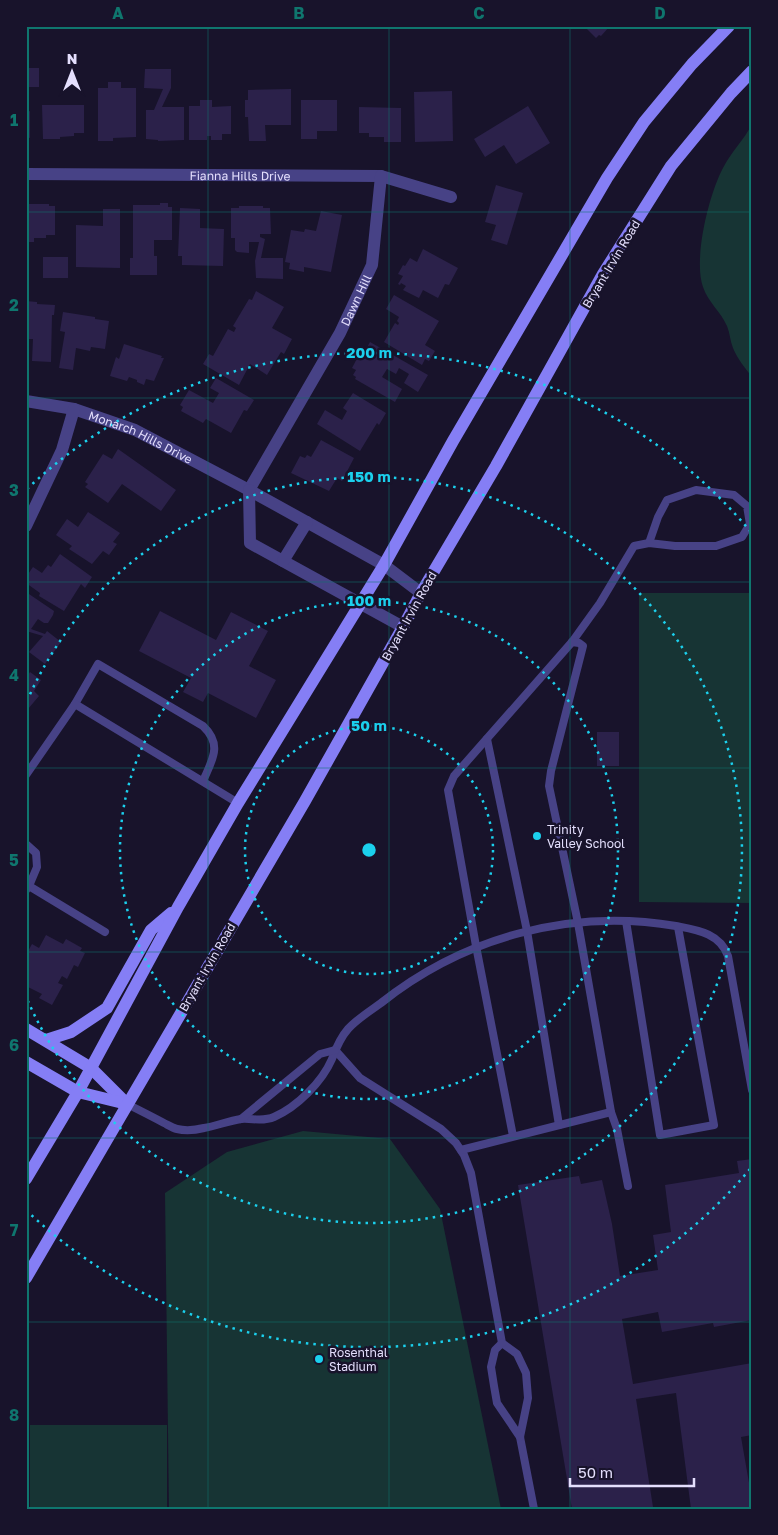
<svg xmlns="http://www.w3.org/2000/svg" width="778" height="1535" font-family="'Golos Text',sans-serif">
	<rect width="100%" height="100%" fill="#18132b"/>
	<g fill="#173434">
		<path d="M 752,124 L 752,377 C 745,368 737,358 733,348 C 730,341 730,333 727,326 C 721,312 708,302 703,287 C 693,259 709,194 723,168 C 731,152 744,140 752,124 Z"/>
		<polygon points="639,593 752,593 752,903 639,902"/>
		<polygon points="303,1131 390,1139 440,1209 501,1509 169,1509 165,1193 227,1152"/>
		<rect x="30" y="1425" width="137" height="84"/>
	</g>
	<g fill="#2b214a">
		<polygon points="584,26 610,26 601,36 599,35 596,38"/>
		<rect x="26" y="68" width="13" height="19"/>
		<polygon points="145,69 171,69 171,88 162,107 184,107 184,140 158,141 158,140 146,139 146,110 154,110 163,89 144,88"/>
		<polygon points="108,82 121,82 121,88 136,88 136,137 113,138 113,141 98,141 98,88 108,88"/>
		<polygon points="291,89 291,125 265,125 266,141 249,141 248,117 245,117 245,100 248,100 248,90"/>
		<polygon points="452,91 453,141 415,142 414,92"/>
		<polygon points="200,100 212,100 212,107 231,106 231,134 222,134 222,140 211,140 211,136 207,136 207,140 189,140 189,106 200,106"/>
		<polygon points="301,100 337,100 337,131 317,131 317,139 301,139"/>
		<polygon points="42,105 84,105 84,133 74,133 74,136 60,137 60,139 43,139"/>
		<polygon points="528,106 550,143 516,164 504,145 485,157 474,139"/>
		<polygon points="359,107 401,108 401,142 384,142 384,137 369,137 369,133 359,133"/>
		<polygon points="30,111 30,138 26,137 26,112"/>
		<polygon points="496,185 523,193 507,245 491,240 496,225 485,222"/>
		<polygon points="160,203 168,203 168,207 172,207 172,240 154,240 154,256 157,256 157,275 130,275 130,258 133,258 133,205 160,205"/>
		<polygon points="26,204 49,204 49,206 55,206 55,235 46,235 46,238 34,238 34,242 26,242"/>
		<polygon points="239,206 263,206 263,208 270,208 271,234 260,234 260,237 265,239 261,258 283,258 283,279 256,278 255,261 259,242 249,242 249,253 237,252 235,250 235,238 231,238 231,208 239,208"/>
		<polygon points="180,208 200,209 200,228 224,229 223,266 182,265 182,256 178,256"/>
		<polygon points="103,209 120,209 120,268 76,267 76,225 103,226"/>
		<polygon points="321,211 342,215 331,272 304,267 304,272 289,269 290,263 285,262 291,230 304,232 305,229 316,231"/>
		<polygon points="423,249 458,268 449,285 445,284 438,298 423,290 419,298 403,290 406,286 401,283 400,285 398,284 403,276 398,274 403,265 405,266 410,258 417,262"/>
		<rect x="43" y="257" width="25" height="21"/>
		<polygon points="256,291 284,307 272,328 292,339 284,354 281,352 267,375 250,364 239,385 203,364 209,354 213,356 228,329 234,332 236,328 233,326 249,299 252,300"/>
		<polygon points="394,295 439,321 425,345 435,351 429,361 425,359 422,365 384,342 395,323 398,325 399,323 397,321 399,317 386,309"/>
		<polygon points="26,301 37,302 37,304 55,305 54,315 52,315 51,362 32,361 33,339 26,339"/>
		<polygon points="63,312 95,317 95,319 109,321 105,349 91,347 90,351 76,348 73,370 59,368 65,332 60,331"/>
		<polygon points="370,342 428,375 418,392 404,383 409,374 399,368 396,374 387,369 382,377 402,389 395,402 355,379 356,377 353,375 356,370 352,368 362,349 365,351"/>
		<polygon points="124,344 162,356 161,358 164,358 154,381 146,379 144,385 137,382 137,380 129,377 127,381 110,376 116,357 119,359"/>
		<polygon points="216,378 254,400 247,411 244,410 231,433 206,419 203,423 181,411 183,407 180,405 189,390 213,403 219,393 210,388"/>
		<polygon points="353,393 386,413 379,425 377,423 360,451 317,424 325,410 342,420 347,411 343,408"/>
		<polygon points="321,440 354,458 342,481 337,478 329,491 291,473 300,456 305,458 307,455 311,457"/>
		<polygon points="118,449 176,490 161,511 122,484 108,503 85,487 88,484 85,482 103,454 112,459"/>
		<polygon points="88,512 120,533 113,542 117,544 109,555 103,551 92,564 69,549 72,546 56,535 67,519 78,527"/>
		<polygon points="60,554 92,577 85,588 81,584 64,611 39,596 40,593 26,583 26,577 33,567 42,573 48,565 51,567"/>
		<polygon points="26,592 54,611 53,615 48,623 44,623 38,619 31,629 45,634 47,631 61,642 45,664 29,652 43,636 26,631"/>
		<polygon points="160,611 216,640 231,612 268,631 249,666 276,680 256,718 208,693 203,702 183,692 191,678 139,651"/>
		<polygon points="30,672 41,680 34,691 39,696 28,709 26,708 26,678"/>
		<rect x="597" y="732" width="22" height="34"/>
		<polygon points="46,935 63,944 66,939 82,948 80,951 85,953 78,967 74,965 67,979 62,976 58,983 63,985 52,1005 39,998 42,994 26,986 26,966 29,960 26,958 26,955 32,944 39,948"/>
		<polygon points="752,1159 752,1320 714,1327 713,1323 662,1332 658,1312 622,1319 633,1384 752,1363 752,1435 741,1437 752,1500 752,1509 691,1509 676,1393 636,1399 653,1507 643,1509 572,1509 518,1185 579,1176 581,1184 602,1180 612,1224 620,1276 658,1270 653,1235 671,1232 665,1185 739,1173 737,1161"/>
	</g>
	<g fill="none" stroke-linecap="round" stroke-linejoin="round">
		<g stroke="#474286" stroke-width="8">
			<path d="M 75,704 L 98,664 L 203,726 C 223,745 212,760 203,781"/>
			<polyline points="487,739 527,931 559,1125"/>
			<polyline points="26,775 75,704 238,803"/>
			<polyline points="26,844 36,853 37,867 29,886"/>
			<polyline points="26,890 29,886 105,932"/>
			<polyline points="626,921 660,1135 714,1125 678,927"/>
			<polyline points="335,1050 360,1078 441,1129 456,1143 464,1155 471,1173 502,1343 517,1354 526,1373 528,1398 520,1437 534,1509"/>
			<path d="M 127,1104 C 139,1110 151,1116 164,1123 C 168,1125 173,1128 177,1129 C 185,1131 196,1130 204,1128 C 216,1126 228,1121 241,1119 C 252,1118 263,1122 274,1117 C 297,1107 322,1082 332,1059 C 336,1048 340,1038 348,1029 C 357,1019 370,1011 381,1003 C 464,937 571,908 676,926 C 697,930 720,933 728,956 L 752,1090"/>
			<polyline points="611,1112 617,1129 628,1186"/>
			<polyline points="241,1119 320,1054 335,1050"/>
			<polyline points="513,1136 476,946 448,790 454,776 572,642 600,603 634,546 649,543 675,546 716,546 742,537 750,524 747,506 734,495 696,490 667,500 658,517 649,543"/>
			<polyline points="461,1150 611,1112 578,923 549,786 551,771 583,646 579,643 572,642"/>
			<polyline points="502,1343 495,1350 491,1367 494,1386 497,1403 520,1437"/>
		</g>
		<g stroke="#474286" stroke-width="12">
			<path id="s1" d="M 26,174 L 381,176 L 451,197"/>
			<path id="s2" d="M 26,401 L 74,409 L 135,430 L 249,490 L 384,565 L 421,593"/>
			<path id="s3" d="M 249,490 L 340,333 L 372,265 L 381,176"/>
			<polyline points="249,490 250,543 403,627"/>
			<polyline points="26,526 62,450 74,409"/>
			<polyline points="283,561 307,522"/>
		</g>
		<g stroke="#857ef5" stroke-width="12">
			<polyline points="26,1029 91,1068 127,1104"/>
			<polyline points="46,1040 71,1032 107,1008 151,930 171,913"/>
			<polyline points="26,1062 78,1092 127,1104"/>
			<polyline points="26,1179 78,1092 178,907 238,803 384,565 453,441 607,178 644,122 692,64 729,26"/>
			<polyline points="26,1278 305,801 403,627 421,593 496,466 603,274 671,166 731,93 752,71"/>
		</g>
	</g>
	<path fill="none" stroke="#0f766e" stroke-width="1" stroke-opacity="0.55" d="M 208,26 L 208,1509M 389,26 L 389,1509M 570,26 L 570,1509M 26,212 L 752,212M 26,398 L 752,398M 26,582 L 752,582M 26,768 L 752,768M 26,952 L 752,952M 26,1138 L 752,1138M 26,1322 L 752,1322"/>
	<g fill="none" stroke="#1bd0ed" stroke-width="2.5" stroke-dasharray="2.5 5">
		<circle cx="369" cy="850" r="124"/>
		<circle cx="369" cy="850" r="249"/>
		<path d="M27 701A373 373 0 1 1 27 999"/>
		<path d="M750 1169A497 497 0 0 1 27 1211M27 489A497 497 0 0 1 750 531"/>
	</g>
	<g fill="#1bd0ed" stroke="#18132b" stroke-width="2">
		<circle cx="537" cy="836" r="5"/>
		<circle cx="319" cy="1359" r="5"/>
	</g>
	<g text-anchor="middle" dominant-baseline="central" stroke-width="5" stroke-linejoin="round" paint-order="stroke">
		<g font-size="12" fill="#e4dffd" stroke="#18132b">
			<text stroke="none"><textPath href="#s1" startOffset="214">Fianna Hills Drive</textPath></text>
			<text transform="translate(611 264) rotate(-59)">Bryant Irvin Road</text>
			<text stroke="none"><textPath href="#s3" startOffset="218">Dawn Hill</textPath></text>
			<text stroke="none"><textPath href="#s2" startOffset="121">Monarch Hills Drive</textPath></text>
			<text transform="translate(409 616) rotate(-61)">Bryant Irvin Road</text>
			<text transform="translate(207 967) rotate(-60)">Bryant Irvin Road</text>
		</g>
		<g font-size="12" fill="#e4dffd" stroke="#18132b" text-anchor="start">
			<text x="547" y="829">Trinity<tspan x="547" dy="14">Valley School</tspan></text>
			<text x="329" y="1352">Rosenthal<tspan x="329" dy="14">Stadium</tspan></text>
		</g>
	</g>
	<circle cx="369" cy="850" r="8" fill="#1bd0ed" stroke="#18132b" stroke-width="2.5"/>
	<g font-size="15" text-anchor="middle" font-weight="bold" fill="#1bd0ed" stroke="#18132b" stroke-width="5" stroke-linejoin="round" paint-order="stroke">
		<text x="369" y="358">200 m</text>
		<text x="369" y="482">150 m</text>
		<text x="369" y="606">100 m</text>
		<text x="369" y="731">50 m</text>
	</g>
	<rect width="778" height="1535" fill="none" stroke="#18132b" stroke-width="55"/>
	<g transform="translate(72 72)" stroke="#18132b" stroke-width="4" paint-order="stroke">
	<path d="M0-4L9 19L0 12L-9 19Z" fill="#e4dffd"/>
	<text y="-8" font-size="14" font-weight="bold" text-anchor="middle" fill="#e4dffd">N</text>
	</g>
	<path d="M570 1478v8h124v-8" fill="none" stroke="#e4dffd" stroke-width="2.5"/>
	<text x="578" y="1478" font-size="15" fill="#e4dffd" stroke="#18132b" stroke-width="4" paint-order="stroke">50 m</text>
	<rect x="28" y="28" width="722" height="1480" fill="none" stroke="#0f766e" stroke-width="2"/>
	<g font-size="16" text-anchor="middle" font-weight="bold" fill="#0f766e">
		<text x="118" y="19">A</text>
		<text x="299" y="19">B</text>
		<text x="479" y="19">C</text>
		<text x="660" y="19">D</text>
		<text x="14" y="126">1</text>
		<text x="14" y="311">2</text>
		<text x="14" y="496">3</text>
		<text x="14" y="681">4</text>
		<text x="14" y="866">5</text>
		<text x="14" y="1051">6</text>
		<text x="14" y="1236">7</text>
		<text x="14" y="1421">8</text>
	</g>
</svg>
